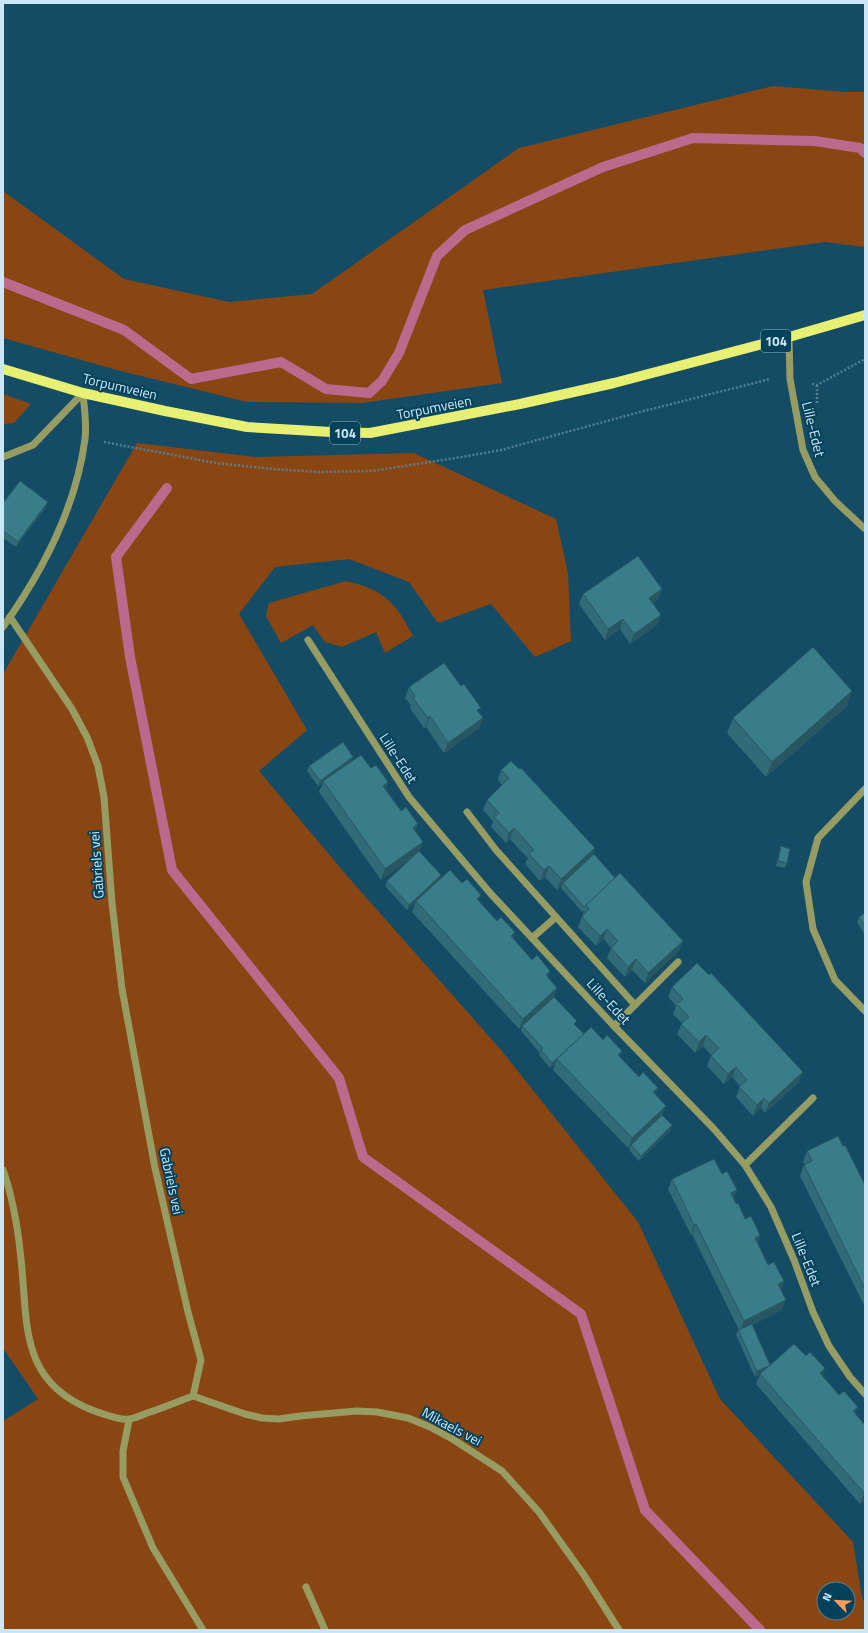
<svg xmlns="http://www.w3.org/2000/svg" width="868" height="1633" font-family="'Titillium Web',sans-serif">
	<rect width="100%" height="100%" fill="#144c66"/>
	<g fill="#894612" fill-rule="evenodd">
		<polygon points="773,86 845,92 865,92 865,247 825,242 483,290 502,383 362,403 247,402 117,370 3,338 3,191 124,279 229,302 312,294 519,148"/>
		<polygon points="3,394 31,404 14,423 3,424"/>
		<path d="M 137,443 L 257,457 L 414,453 L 556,519 L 568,573 L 571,641 L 535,657 L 491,604 L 438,623 L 409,582 L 349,559 L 275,567 L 239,614 L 307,730 L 259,771 L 348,877 L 501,1050 L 638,1222 L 720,1399 L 853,1542 L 862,1598 L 865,1602 L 865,1630 L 3,1630 L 3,1421 L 38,1399 L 3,1348 L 3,674 ZM 824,1589 L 848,1589 L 848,1613 L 824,1613 Z"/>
		<path d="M 346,581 C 385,590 395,602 413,636 L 385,653 L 376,632 L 342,647 L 325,642 L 313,625 L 281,643 L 266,616 L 269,603 Z"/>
	</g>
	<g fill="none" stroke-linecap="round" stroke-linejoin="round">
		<g stroke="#bc698e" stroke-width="10">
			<polyline points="3,282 124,330 191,379 281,362 326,389 369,393 382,381 399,353 437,256 465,230 603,167 693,138 815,141 860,148 865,153"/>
			<polyline points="167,488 116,557 130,657 172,870 339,1078 363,1157 581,1314 645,1510 760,1630"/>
		</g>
		<g stroke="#528096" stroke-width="2.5" stroke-dasharray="2 2" stroke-linecap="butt">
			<polyline points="812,384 817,385 865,359"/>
			<polyline points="817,385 817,404"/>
			<polyline points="104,442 216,463 273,469 319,472 372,471 462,457 501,450 640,412 770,379"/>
		</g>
		<g stroke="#979c63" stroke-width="7">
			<polyline points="789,337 790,379 803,450 815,477 835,501 865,529"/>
			<polyline points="3,457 33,445 83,393"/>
			<polyline points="10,617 72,709 87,737 98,766 104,797 112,903 122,989 155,1168 188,1312 201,1360 193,1396"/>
			<path d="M 3,627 C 43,571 76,508 85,439 C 87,424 84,407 83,393"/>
			<polyline points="308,640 409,797 491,894 614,1026 714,1129 745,1165 771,1207 794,1260 813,1312 829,1346 850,1377 865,1394"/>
			<polyline points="865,789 818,838 806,882 813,929 835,980 865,1011"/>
			<polyline points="467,812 496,850 635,1005"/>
			<polyline points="532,938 556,917"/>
			<polyline points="614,1026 678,962"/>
			<polyline points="745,1165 813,1098"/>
			<path d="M 3,1170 C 13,1198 18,1229 21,1259 C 28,1324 19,1381 92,1410 C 100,1413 122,1421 130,1419 C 137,1418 144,1414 150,1412 C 165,1407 179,1401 193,1396"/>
			<polyline points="193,1396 245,1414 262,1418 279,1419 300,1416 357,1411 377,1412 408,1418 430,1427 454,1440 502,1471 539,1512 584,1575 619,1630"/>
			<polyline points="129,1420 123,1451 123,1477 153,1548 203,1630"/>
			<polyline points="306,1587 325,1630"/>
		</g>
		<polyline stroke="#e7f073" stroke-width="10" points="3,369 83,393 165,411 247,427 331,432 370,433 520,404 614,383 789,337 865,315"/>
	</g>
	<g fill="#316b77">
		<polygon points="3,503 46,507 16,547 3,538"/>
		<polygon points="662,589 658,599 653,603 661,615 657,625 630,644 620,629 605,640 579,604 583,594"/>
		<polygon points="409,687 479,712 479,728 444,753 426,727 424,728 410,708 411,705 405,698"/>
		<polygon points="847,706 766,777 727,733 733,718"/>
		<polygon points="352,761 371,768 388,782 386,789 416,832 420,852 441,875 439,880 462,883 481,895 478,901 548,977 554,997 575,1025 584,1034 603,1040 639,1077 658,1088 655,1095 666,1106 662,1115 672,1125 670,1131 639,1161 629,1150 630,1146 628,1148 553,1070 555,1064 550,1068 539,1055 540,1053 521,1031 522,1026 519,1029 412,912 416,902 407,910 385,886 387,881 411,858 381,880 319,792 323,783 318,786 307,771 309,766"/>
		<polygon points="501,770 595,848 592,856 615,878 683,941 679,951 645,983 632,970 625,977 607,958 611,948 604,939 596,946 578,927 584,911 582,912 561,888 562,885 557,890 545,877 540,881 525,864 528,858 520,850 510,839 506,843 491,827 493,821 483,810 487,800 502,785 498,780"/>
		<polygon points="781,846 787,863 785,868 776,866"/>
		<polygon points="865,913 865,935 857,922 859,917"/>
		<polygon points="672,987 799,1082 765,1113 761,1108 753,1116 736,1097 740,1086 732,1077 724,1084 707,1066 711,1055 703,1046 695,1053 677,1034 682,1023 673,1014 676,1006 668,997"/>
		<polygon points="843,1146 865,1185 865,1307 800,1176 804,1165 805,1165 803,1162 807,1151"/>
		<polygon points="672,1179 734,1199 745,1219 760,1235 758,1243 768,1265 784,1281 781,1289 782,1310 752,1325 770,1365 806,1356 825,1368 822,1376 839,1395 858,1407 855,1414 865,1425 865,1502 864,1501 860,1504 756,1384 760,1375 755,1377 736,1335 738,1330 739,1330 692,1234 691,1235 668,1189"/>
	</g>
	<g fill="#285761">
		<polygon points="48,502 46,507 16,547 18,542"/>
		<polygon points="662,589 658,599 645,608 649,598"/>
		<polygon points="661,615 657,625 630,644 634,634"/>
		<polygon points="623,619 620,629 605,640 608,629"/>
		<polygon points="852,691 847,706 766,777 772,762"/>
		<polygon points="430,716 426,727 424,728 428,718"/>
		<polygon points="483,718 479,728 444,753 448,743"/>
		<polygon points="353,757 352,762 323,781 323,783 318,786 320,781"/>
		<polygon points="388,782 384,793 383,786"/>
		<polygon points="418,824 414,835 413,828"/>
		<polygon points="514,828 510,839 506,843 509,833"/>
		<polygon points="423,842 419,853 381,880 385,869"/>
		<polygon points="595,848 591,858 563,883 562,885 557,890 561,879"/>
		<polygon points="549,866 545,877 540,881 544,870"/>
		<polygon points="441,875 439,880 407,910 409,905"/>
		<polygon points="481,895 477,905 477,899"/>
		<polygon points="607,929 604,939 596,946 600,936"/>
		<polygon points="515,932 512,943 511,936"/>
		<polygon points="683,941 679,951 645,983 648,973"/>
		<polygon points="636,959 632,970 625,977 628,967"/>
		<polygon points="550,971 547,981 546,975"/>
		<polygon points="557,988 554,998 519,1029 523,1019"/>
		<polygon points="584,1034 557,1059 555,1064 550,1068 552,1063"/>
		<polygon points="706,1035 703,1046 695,1053 699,1042"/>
		<polygon points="622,1051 618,1061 618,1055"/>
		<polygon points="736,1067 732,1077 724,1084 728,1074"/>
		<polygon points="803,1072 799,1082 765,1113 769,1103"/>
		<polygon points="658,1088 654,1098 653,1092"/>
		<polygon points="764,1098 761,1108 753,1116 757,1105"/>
		<polygon points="666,1106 662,1116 628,1148 632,1138"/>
		<polygon points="672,1125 670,1131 639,1161 641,1156"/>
		<polygon points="737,1190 733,1201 731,1193"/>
		<polygon points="696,1224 692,1234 691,1235 694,1225"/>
		<polygon points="760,1235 757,1246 755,1238"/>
		<polygon points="784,1281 780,1292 778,1284"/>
		<polygon points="786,1300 782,1310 740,1331 744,1321"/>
		<polygon points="770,1365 768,1371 755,1377 757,1371"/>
		<polygon points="825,1368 821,1379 820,1373"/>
		<polygon points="858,1407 854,1417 853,1411"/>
		<polygon points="864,1493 865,1493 865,1498 864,1501 860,1504"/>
	</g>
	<g fill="#397c8a" stroke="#285761">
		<polygon points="20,481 48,502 18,542 3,531 3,503"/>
		<polygon points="638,556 662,589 649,598 661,615 634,634 623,619 608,629 583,594"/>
		<polygon points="813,647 852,691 772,762 733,718"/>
		<polygon points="444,663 461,686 464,684 481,708 477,710 483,718 448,743 430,716 428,718 413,698 415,696 409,687"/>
		<polygon points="343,742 353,757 320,781 309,766"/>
		<polygon points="361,755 371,768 376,765 388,782 383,786 390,796 401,811 406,807 418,824 413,828 423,842 385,869 323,781"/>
		<polygon points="511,761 519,769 521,768 595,848 561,879 549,866 544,870 529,854 534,850 514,828 509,833 494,817 499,813 487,800 509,778 501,770"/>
		<polygon points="781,846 790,849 787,863 778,861"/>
		<polygon points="419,851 441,875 409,905 387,881"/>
		<polygon points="594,854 615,878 584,907 563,883"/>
		<polygon points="450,870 462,883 467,879 481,895 477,899 497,921 501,917 515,932 511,936 532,960 537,955 550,971 546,975 557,988 523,1019 416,901"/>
		<polygon points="620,873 683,941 648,973 636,959 628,967 611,948 618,941 607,929 600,936 582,917 589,909 586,905"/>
		<polygon points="865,913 865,926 859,917"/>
		<polygon points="697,963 709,975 711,973 803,1072 769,1103 764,1098 757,1105 739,1087 747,1080 736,1067 728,1074 711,1056 719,1048 706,1035 699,1042 681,1024 689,1017 677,1004 683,999 672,987"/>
		<polygon points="554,997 577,1021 574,1024 584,1034 552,1063 541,1050 543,1048 522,1026"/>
		<polygon points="591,1027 603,1040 607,1035 622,1051 618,1055 639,1077 643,1072 658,1088 653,1092 666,1106 632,1138 557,1059"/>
		<polygon points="662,1115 672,1125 641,1156 631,1145"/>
		<polygon points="838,1136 843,1146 845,1145 865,1185 865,1289 804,1165 812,1161 807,1151"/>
		<polygon points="714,1159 722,1174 727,1171 737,1190 731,1193 736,1204 738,1203 745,1219 751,1216 760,1235 755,1238 768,1265 774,1262 784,1281 778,1284 786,1300 744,1321 696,1224 694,1225 672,1179"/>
		<polygon points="752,1324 770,1365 769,1366 757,1371 738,1330"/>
		<polygon points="794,1344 806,1356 810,1352 825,1368 820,1373 839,1395 844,1391 858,1407 853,1411 865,1425 865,1493 864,1493 760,1374"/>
	</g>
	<g text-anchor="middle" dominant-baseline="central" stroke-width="4" stroke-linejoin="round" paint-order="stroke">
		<g fill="#04415a" stroke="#8fb4c6" stroke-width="1">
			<rect x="761" y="330" width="30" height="22" rx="3"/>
			<rect x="330" y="422" width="30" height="22" rx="3"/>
		</g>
		<g font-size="13" font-weight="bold" fill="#cbe6f5">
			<text x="776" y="341">104</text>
			<text x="345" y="433">104</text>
		</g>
		<g font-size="14" fill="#cbe6f5" stroke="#04415a">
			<text transform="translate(120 386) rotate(13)">Torpumveien</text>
			<text transform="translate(434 407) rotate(-11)">Torpumveien</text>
			<text transform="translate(814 429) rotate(76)">Lille-Edet</text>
			<text transform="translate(399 758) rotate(57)">Lille-Edet</text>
			<text transform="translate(96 865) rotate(-94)">Gabriels vei</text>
			<text transform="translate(609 1001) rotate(47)">Lille-Edet</text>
			<text transform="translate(172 1181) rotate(78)">Gabriels vei</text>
			<text transform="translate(807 1259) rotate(68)">Lille-Edet</text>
			<text transform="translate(452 1426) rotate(28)">Mikaels vei</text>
		</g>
	</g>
	<rect width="868" height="1633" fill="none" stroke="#cbe6f5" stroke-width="8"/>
	<g transform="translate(836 1601) rotate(294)"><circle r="19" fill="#04415a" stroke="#548398"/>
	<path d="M0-3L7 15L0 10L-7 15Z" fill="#fe9b59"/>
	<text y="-6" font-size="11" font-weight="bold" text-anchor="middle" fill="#cbe6f5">N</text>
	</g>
</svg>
